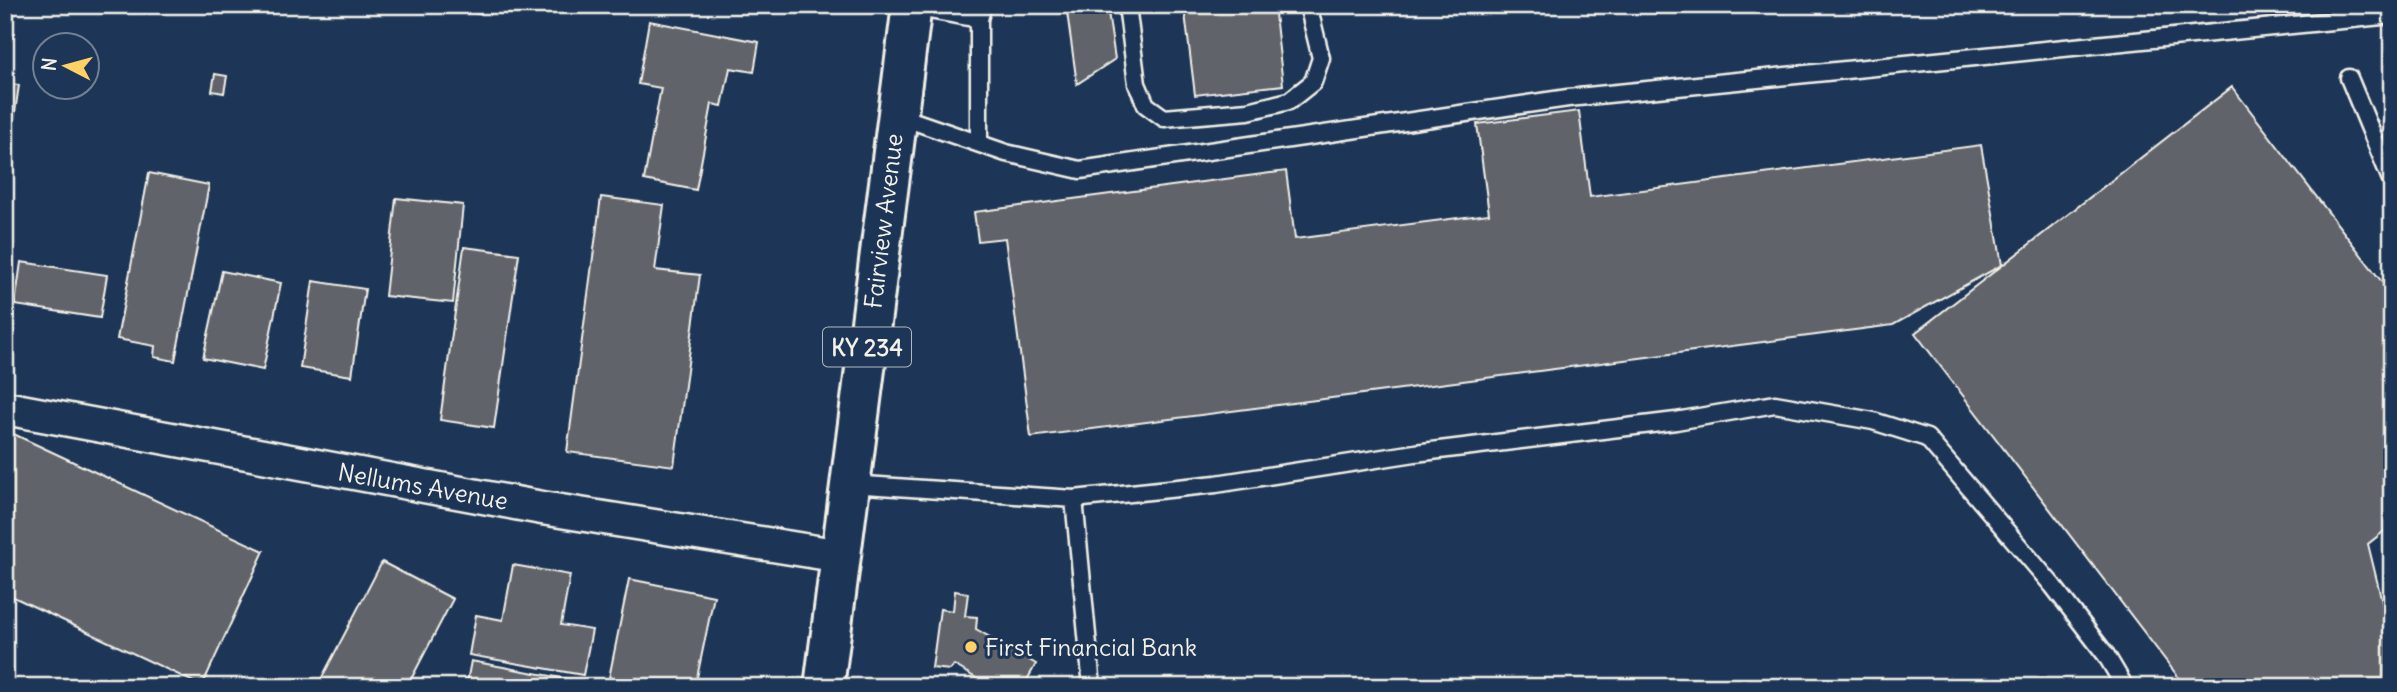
<svg xmlns="http://www.w3.org/2000/svg" width="2397" height="692" font-family="Delius,sans-serif">
	<rect width="100%" height="100%" fill="#1d3557"/>
	<filter id="ink" filterUnits="userSpaceOnUse"><feTurbulence type="fractalNoise" baseFrequency=".0143" numOctaves="2"/><feDisplacementMap in="SourceGraphic" scale="14" xChannelSelector="R" yChannelSelector="G"/><feConvolveMatrix kernelMatrix="1 2 1 2 8 2 1 2 1" color-interpolation-filters="sRGB"/></filter>
	<g filter="url(#ink)">
		<g fill="#61646b" stroke="#f4f1e8" stroke-width="2">
			<polygon points="434,5 481,5 479,14"/>
			<polygon points="504,5 542,5 540,13"/>
			<polygon points="1066,5 1107,5 1115,59 1077,84"/>
			<polygon points="1184,5 1274,5 1283,85 1195,95"/>
			<polygon points="649,21 759,42 754,72 730,68 722,106 712,104 696,190 644,180 661,88 638,84"/>
			<polygon points="215,74 227,76 224,93 212,91"/>
			<polygon points="5,84 19,85 9,154 5,153"/>
			<polygon points="2232,87 2392,295 2392,525 2368,544 2392,642 2392,687 2186,687 1915,333"/>
			<polygon points="1579,111 1590,197 1981,145 2002,265 1893,325 1031,437 1005,238 978,241 974,212 1286,171 1295,239 1489,214 1477,124"/>
			<polygon points="149,173 209,185 175,361 154,357 155,346 117,339"/>
			<polygon points="601,197 664,205 655,270 700,275 674,466 567,452"/>
			<polygon points="396,198 463,205 453,303 385,296"/>
			<polygon points="464,247 519,254 494,428 440,420"/>
			<polygon points="21,262 107,275 100,318 15,305"/>
			<polygon points="222,271 281,283 263,370 203,358"/>
			<polygon points="313,281 365,289 352,376 300,368"/>
			<polygon points="5,430 264,551 202,686 5,593"/>
			<polygon points="382,562 453,599 407,687 317,687"/>
			<polygon points="513,565 570,575 561,625 592,630 583,675 469,655 476,615 503,620"/>
			<polygon points="629,579 714,596 695,687 652,687 609,678"/>
			<polygon points="955,591 968,593 965,616 977,617 976,629 1036,664 1023,687 991,687 954,665 950,670 932,668 940,609 953,611"/>
			<polygon points="471,661 610,687 466,687"/>
		</g>
		<g fill="none" stroke-linecap="round" stroke-linejoin="round">
			<g stroke="#f4f1e8" stroke-width="21">
				<g id="lane">
					<polyline points="1127,5 1137,84 1146,105 1164,118 1248,111 1289,101 1313,82 1321,58 1308,5"/>
					<polyline points="912,7 979,19"/>
					<polyline points="2349,78 2392,182"/>
					<polyline points="896,115 1006,153 1080,170 1568,98 2392,15"/>
					<polyline points="979,143 979,19 983,5"/>
					<polyline points="850,484 1074,499 1092,687"/>
					<polyline points="1074,499 1216,484 1415,453 1676,421 1775,404 1873,421 1927,438 2053,586 2106,655 2125,687"/>
				</g>
			</g>
			<g stroke="#f4f1e8" stroke-width="37">
				<polyline id="street" points="5,408 542,508 841,556"/>
			</g>
			<g stroke="#f4f1e8" stroke-width="44">
				<polyline id="primary" points="824,687 912,5"/>
			</g>
			<use href="#lane" stroke="#1d3557" stroke-width="16"/>
			<use href="#street" stroke="#1d3557" stroke-width="32"/>
			<use href="#primary" stroke="#1d3557" stroke-width="38"/>
		</g>
	</g>
	<circle fill="#ffd166" stroke="#1d3557" stroke-width="2.5" cx="971" cy="647" r="7"/>
	<g text-anchor="middle" dominant-baseline="central" stroke-width="6" stroke-linejoin="round" paint-order="stroke">
		<rect fill="#1d3557" stroke="#b4b9bc" stroke-width="2" x="823" y="327.5" width="88" height="39" rx="5"/>
		<g font-size="23" font-weight="bold" fill="#f4f1e8">
			<text x="867" y="347">KY 234</text>
		</g>
		<g font-size="24" fill="#f4f1e8" stroke="#1d3557">
			<text transform="translate(883 221) rotate(-83)">Fairview Avenue</text>
			<text transform="translate(423 486) rotate(10)">Nellums Avenue</text>
		</g>
		<g font-size="24" fill="#f4f1e8" stroke="#1d3557" text-anchor="start">
			<text x="985" y="647">First Financial Bank</text>
		</g>
	</g>
	<rect width="2397" height="692" fill="none" stroke="#1d3557" stroke-width="28"/>
	<rect x="14" y="14" width="2369" height="664" fill="none" stroke="#f4f1e8" stroke-width="2.5" filter="url(#ink)"/>
	<g transform="translate(66 66) rotate(276)"><circle r="33" fill="#1d3557" stroke="#738091" stroke-width="2"/>
	<path d="M0-5L12 26L0 18L-12 26Z" fill="#ffd166"/>
	<text y="-10" font-size="19" font-weight="bold" text-anchor="middle" fill="#f4f1e8">N</text>
	</g>
</svg>
